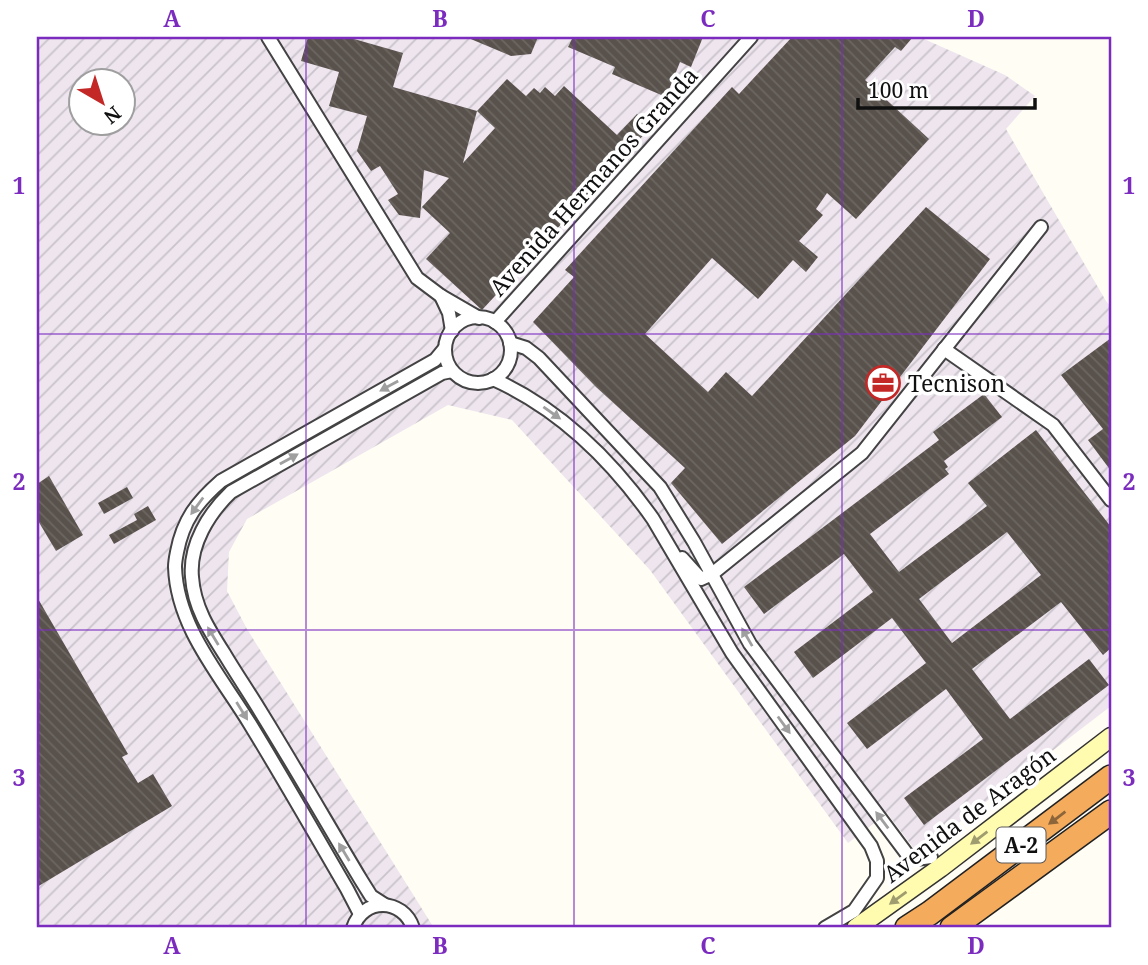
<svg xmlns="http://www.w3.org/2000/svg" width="1148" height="965" font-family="'Noto Serif',serif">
	<defs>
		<pattern id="industrial-furrows" width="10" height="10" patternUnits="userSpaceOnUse" patternTransform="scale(1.75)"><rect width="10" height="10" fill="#eee5ef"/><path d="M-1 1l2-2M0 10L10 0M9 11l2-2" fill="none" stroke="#cbc3cc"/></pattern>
		<pattern id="building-back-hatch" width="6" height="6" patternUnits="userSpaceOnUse" patternTransform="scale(1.75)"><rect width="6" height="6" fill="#59524c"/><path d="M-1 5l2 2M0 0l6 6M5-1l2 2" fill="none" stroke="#6c6661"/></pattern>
	</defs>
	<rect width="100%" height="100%" fill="#fffdf4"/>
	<path fill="url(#industrial-furrows)" fill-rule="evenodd" d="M 37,37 L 925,37 L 924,39 L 1005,75 L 1035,96 L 1006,129 L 1106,301 L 1111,307 L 1111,706 L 918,854 L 887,813 L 848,843 L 650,570 L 512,420 L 448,405 L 247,519 L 229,552 L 227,591 L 247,629 L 434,928 L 37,928 ZM 80,80 L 122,80 L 122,122 L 80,122 Z"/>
	<g fill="url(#building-back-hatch)" fill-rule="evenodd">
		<path d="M 308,37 L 347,37 L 403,53 L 393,87 L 477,111 L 507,79 L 526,96 L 534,88 L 540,93 L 545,87 L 555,96 L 564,86 L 617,135 L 637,114 L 651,127 L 482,310 L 426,259 L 450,233 L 422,207 L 449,178 L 424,170 L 420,218 L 399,215 L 388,200 L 398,194 L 380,166 L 371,171 L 357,151 L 367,116 L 329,106 L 339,72 L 301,61 ZM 477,111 L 495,128 L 463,163 Z"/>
		<polygon points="466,37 538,37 531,54 511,56"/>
		<polygon points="573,37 703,37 691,67 680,62 666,97 612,74 615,67 568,47"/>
		<polygon points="792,37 913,37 901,51 895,47 865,80 929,139 856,219 827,193 816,209 823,215 799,241 818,257 806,272 793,260 758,299 712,258 645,334 708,392 726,372 752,396 926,207 990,259 855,436 722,544 671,483 685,468 596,387 533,322 574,277 565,270 732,87 739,94"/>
		<polygon points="1111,338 1111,471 1088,440 1103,429 1061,375"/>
		<path d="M 984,394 L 1002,417 L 944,461 L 948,467 L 945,469 L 949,474 L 870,534 L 899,572 L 987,506 L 968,483 L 1036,430 L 1111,527 L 1111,648 L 1103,655 L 1061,602 L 972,669 L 1010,719 L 1089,659 L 1109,685 L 924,825 L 904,798 L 983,739 L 946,689 L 867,749 L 847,723 L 926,663 L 892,618 L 813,678 L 794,652 L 873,592 L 844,554 L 764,614 L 744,587 L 939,440 L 933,432 ZM 1007,532 L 1041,575 L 952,643 L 919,599 Z"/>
		<polygon points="49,476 83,535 56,551 37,519 37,484"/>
		<polygon points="127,487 133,498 104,514 98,503"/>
		<polygon points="148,506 156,520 114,544 109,535 137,520 134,514"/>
		<polygon points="37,597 128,754 122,757 138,783 153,774 172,806 37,887"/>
	</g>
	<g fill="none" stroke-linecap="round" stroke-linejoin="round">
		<g stroke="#434343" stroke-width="16">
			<g id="street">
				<polyline points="268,37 417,278 441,296 479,318"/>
				<polyline points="441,296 449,313 452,331"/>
				<circle cx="478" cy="350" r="33"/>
				<polyline points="495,322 751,37"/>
				<polyline points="510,343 526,348 539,358 660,487 694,542 750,644 907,854 916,859 931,857"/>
				<polyline points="944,349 1053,425 1111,500"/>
				<path d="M 493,379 C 560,409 611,459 653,519 L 732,653 L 871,846 L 877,861 L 877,878 L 854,911 L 825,928"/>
				<polyline points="682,558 701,579 712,574 862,453 1041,227"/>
				<path d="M 385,905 L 371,896 L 361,880 C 328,825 296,769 262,714 C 250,694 237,675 225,655 C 209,630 194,607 192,577 C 189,545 209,513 231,492 L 442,373 L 452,371"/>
				<path d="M 360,914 L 347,889 C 315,834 283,778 250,724 C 220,675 177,627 175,567 C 175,562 176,557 177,552 C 183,520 197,502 221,481 L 435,360 L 445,348"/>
				<path d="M 353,928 C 363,897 403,898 413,928"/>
			</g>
		</g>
		<g stroke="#323232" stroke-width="21">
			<polyline id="secondary" points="856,928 940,868 1111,737"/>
		</g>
		<g stroke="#212121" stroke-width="26">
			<g id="highway">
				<polyline points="907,928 930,913 1111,777"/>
				<polyline points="952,928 1111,812"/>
			</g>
		</g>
		<use href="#street" stroke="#fff" stroke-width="12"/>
		<use href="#secondary" stroke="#fffbaf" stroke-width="18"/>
		<use href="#highway" stroke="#f4ab5c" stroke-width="23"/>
	</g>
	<defs><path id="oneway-solid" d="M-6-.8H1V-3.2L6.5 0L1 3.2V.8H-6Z" transform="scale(1.75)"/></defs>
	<g fill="#9f9f9f">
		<use href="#oneway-solid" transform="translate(389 386) rotate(151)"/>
		<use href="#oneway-solid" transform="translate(552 413) rotate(35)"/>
		<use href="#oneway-solid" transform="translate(289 459) rotate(-29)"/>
		<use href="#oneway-solid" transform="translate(197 506) rotate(126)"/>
		<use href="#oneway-solid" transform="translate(213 636) rotate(-121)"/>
		<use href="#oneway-solid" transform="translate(747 637) rotate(-120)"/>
		<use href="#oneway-solid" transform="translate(242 711) rotate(58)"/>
		<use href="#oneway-solid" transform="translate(784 725) rotate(54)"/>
		<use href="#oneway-solid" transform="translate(882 820) rotate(-127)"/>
		<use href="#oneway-solid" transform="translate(344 852) rotate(-121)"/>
	</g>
	<use fill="#8d653a" href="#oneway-solid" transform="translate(1057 818) rotate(143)"/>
	<g fill="#9f9d6f">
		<use href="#oneway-solid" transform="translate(979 838) rotate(143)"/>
		<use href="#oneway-solid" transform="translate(898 898) rotate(144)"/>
	</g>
	<path fill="none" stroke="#7b2cbf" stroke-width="2" stroke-opacity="0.55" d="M 306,37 L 306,928M 574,37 L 574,928M 842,37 L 842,928M 37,334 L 1111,334M 37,630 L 1111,630"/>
	<defs>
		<g id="office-ring" transform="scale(1.75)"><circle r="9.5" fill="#fff" stroke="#c32826" stroke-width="1.5"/><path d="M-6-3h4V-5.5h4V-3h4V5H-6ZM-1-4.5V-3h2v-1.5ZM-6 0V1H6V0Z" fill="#c32826"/></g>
	</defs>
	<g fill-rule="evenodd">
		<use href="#office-ring" x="883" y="383"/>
	</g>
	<g text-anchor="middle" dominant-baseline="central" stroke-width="7" stroke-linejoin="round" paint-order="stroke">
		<rect fill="#fff" stroke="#585858" stroke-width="2" x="996.5" y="827.5" width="49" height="35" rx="5"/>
		<g font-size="21" font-weight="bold" fill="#101010">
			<text x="1021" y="845">A-2</text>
		</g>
		<g font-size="23" fill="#101010" stroke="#fff">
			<text transform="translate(593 181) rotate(-48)">Avenida Hermanos Granda</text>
			<text transform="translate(969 814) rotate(-37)">Avenida de Aragón</text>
		</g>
		<g font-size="23" fill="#101010" stroke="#fff" text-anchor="start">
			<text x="908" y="383">Tecnison</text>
		</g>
	</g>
	<rect width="1148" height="965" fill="none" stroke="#ffffff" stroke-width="77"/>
	<g transform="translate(102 102) rotate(141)"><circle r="33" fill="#ffffff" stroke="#9f9f9f" stroke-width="2"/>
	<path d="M0-5L12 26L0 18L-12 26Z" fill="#c32826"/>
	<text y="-10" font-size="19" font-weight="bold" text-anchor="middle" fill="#101010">N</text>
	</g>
	<path d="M858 98v10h177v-10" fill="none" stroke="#101010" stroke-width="3.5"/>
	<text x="868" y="98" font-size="21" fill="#101010" stroke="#ffffff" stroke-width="5" paint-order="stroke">100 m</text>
	<rect x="38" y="38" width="1072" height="888" fill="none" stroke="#7b2cbf" stroke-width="2.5"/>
	<g font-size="23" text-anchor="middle" font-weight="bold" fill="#7b2cbf">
		<text x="172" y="27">A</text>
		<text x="440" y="27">B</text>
		<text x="708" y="27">C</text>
		<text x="976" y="27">D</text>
		<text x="19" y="194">1</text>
		<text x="1129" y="194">1</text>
		<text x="19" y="490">2</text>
		<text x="1129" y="490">2</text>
		<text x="19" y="786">3</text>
		<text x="1129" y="786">3</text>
		<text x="172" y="954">A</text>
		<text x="440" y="954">B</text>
		<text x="708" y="954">C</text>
		<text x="976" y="954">D</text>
	</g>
</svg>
